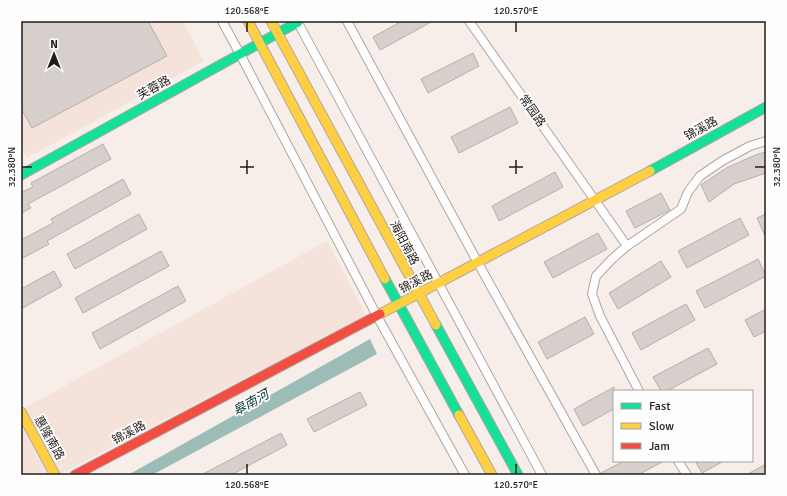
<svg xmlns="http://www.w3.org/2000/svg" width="787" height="496" font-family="Signika,'Noto Sans SC',sans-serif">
	<rect width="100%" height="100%" fill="#f7ede9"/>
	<g fill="#f5e2da">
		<polygon points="21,21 183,21 204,61 27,158 21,146"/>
		<polygon points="327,241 366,315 58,475 21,475 21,410"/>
	</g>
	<polygon fill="#9cbcb7" points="370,339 377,354 152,475 128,475"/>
	<g fill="#d7cfcc" stroke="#b7afab">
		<polygon points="21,21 148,21 167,56 32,128 21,108"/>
		<polygon points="402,21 433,21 380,50 373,37"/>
		<polygon points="473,53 479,66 428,93 421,79"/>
		<polygon points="510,107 518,123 459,153 451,137"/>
		<polygon points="103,144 111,159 28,204 31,208 21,213 21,190 22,192 33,187 31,183"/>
		<polygon points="766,152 766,173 734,184 709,202 701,185 726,168 758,154"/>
		<polygon points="555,172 563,187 499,221 492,206"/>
		<polygon points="123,179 131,194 47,241 49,244 21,259 21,240 53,223 51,219"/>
		<polygon points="661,193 670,210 635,228 626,211"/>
		<polygon points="139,214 147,229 75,269 67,254"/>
		<polygon points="766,214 766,238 757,218"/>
		<polygon points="740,218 749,235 687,268 678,251"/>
		<polygon points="598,233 607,249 553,278 544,262"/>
		<polygon points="161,251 169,266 83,313 75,298"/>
		<polygon points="758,259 766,276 705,308 696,291"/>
		<polygon points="661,261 671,277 618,309 609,293"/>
		<polygon points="54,271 62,286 21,309 21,289"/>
		<polygon points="178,286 186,301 100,349 92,333"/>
		<polygon points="686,304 695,320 641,350 632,333"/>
		<polygon points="766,309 766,331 754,337 745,320"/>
		<polygon points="585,317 594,334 547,359 538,342"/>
		<polygon points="708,348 717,364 667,391 661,391 653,377"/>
		<polygon points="614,387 614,409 583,426 574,409"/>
		<polygon points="360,392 367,405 314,432 307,419"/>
		<polygon points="281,433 287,445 231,475 201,475"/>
		<polygon points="624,461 664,461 638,475 601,475 601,473"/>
		<polygon points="695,461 724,461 702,473"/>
		<polygon points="766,464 766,475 746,475"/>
	</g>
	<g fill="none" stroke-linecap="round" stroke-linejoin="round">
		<g stroke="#aea7a3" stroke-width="10">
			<g id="street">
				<polyline points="222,21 240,54 377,316 465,475"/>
				<polyline points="297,21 542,475"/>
				<polyline points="347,21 478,263 596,475"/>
				<polyline points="469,21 627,246"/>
				<polyline points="639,391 600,316 592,294 596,276 611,260 627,246 681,209 688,192 700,176 722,161 750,146 766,141"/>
				<polyline points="678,461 687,475"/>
			</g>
		</g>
		<g stroke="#aea7a3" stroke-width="11">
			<g id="fast">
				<polyline points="650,171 766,107"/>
				<polyline points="21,175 298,22"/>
				<polyline points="385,279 459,415"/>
				<polyline points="436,325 518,475"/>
			</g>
		</g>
		<g stroke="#aea7a3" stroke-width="11">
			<g id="slow">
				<polyline points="248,21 385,279"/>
				<polyline points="271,21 436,325"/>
				<polyline points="380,314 650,171"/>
				<polyline points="21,412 55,475"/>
				<polyline points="459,415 492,475"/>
			</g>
		</g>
		<g stroke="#aea7a3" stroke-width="11">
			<polyline id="jam" points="75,475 380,314"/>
		</g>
		<use href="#street" stroke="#fefcfc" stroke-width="8"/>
		<use href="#fast" stroke="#16e098" stroke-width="9"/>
		<use href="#slow" stroke="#ffcf43" stroke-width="9"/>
		<use href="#jam" stroke="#f24e42" stroke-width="9"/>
	</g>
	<path fill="none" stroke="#231d1a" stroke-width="1.5" d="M 247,22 L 247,32M 516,22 L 516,32M 247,160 L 247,174M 516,160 L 516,174M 22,167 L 32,167M 240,167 L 254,167M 509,167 L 523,167M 755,167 L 765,167M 247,464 L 247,474M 516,464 L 516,474"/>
	<g text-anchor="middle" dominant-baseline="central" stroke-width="3.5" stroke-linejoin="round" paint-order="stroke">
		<g font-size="12" fill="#231d1a" stroke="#fdfdfd">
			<text transform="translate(154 88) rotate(-29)">芙蓉路</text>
			<text transform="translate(532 111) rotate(55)">常园路</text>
			<text transform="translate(701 129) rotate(-29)">锦溪路</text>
			<text transform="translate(404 243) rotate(62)">海阳南路</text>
			<text transform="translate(416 282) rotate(-28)">锦溪路</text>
			<text transform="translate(129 433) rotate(-28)">锦溪路</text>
			<text transform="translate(49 438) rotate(61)">惠隆南路</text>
		</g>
		<g font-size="13" font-style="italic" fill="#073935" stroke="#fdfdfd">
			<text transform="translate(251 403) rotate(-29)">皋南河</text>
		</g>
	</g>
	<rect width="787" height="496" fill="none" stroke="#fdfdfd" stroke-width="44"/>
	<rect x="613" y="390" width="140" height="72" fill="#fdfdfd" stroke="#a6a3a2"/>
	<rect x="621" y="403" width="20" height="6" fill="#16e098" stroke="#a6a3a2"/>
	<text x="649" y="410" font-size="12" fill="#231d1a">Fast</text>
	<rect x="621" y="423" width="20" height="6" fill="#ffcf43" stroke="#a6a3a2"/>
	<text x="649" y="430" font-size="12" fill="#231d1a">Slow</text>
	<rect x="621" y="443" width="20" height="6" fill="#f24e42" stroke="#a6a3a2"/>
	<text x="649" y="450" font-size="12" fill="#231d1a">Jam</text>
	<g transform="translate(54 54)" stroke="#fdfdfd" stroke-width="3" paint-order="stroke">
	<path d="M0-3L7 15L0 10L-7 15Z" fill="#231d1a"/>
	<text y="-6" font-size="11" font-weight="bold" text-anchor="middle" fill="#231d1a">N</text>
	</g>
	<rect x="22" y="22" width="743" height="452" fill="none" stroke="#231d1a" stroke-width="1.5"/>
	<g font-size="10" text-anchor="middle" fill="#231d1a">
		<text x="247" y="14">120.568°E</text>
		<text x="516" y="14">120.570°E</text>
		<text transform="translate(11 167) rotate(-90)" y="4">32.380°N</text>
		<text transform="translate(776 167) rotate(-90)" y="4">32.380°N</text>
		<text x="247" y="488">120.568°E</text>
		<text x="516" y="488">120.570°E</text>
	</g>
</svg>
